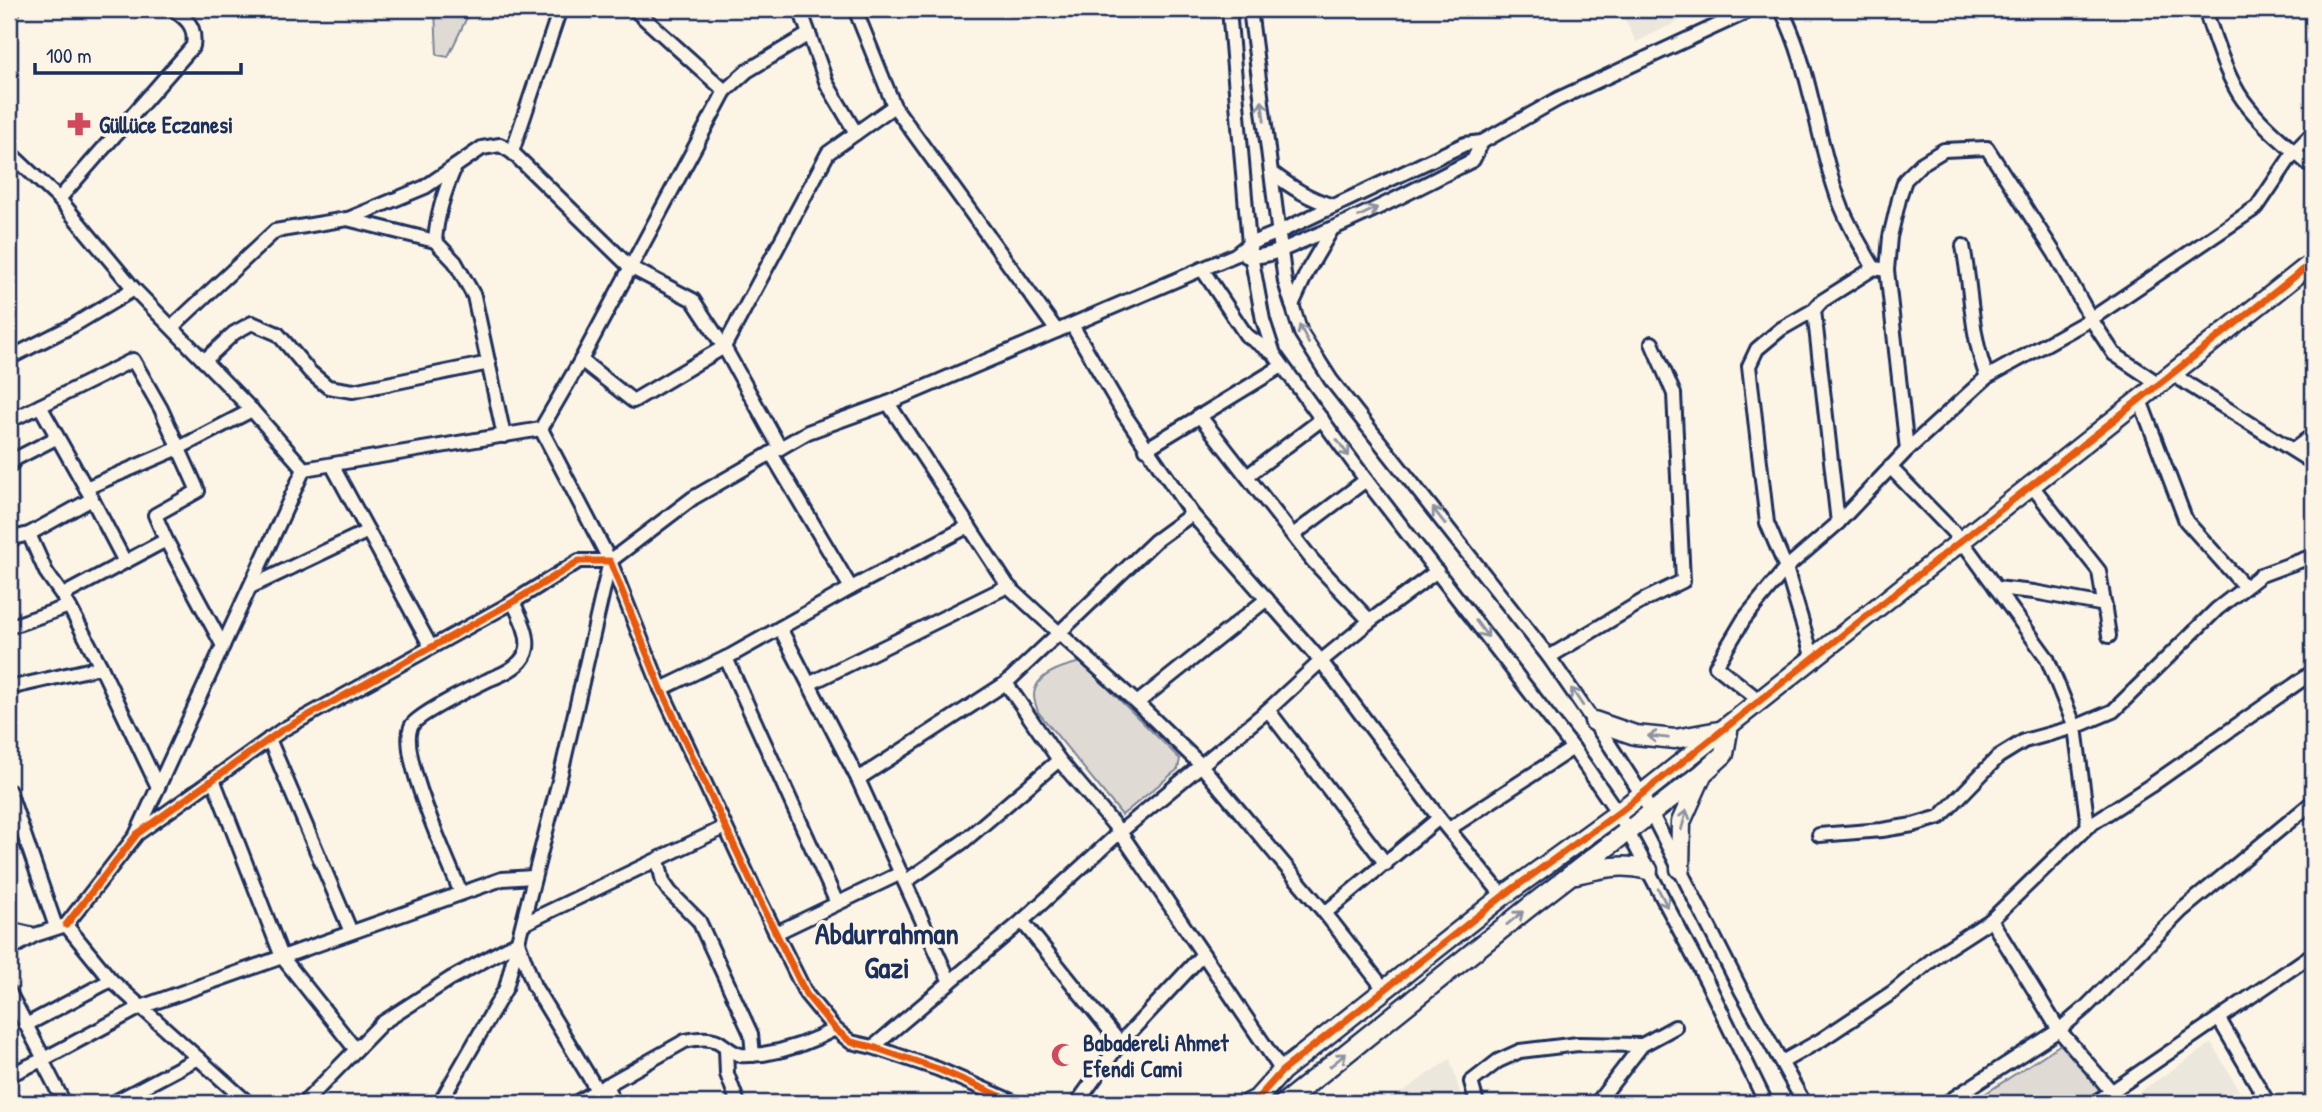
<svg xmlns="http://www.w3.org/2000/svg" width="2322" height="1112" font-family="'Patrick Hand',sans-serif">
	<rect width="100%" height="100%" fill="#fcf5e5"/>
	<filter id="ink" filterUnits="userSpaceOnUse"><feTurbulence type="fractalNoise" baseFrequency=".0143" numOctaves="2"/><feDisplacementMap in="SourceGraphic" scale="14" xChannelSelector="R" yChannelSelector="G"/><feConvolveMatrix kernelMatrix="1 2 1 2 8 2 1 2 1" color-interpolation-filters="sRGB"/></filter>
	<g filter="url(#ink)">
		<g fill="#ece7dc">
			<polygon points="1620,9 1703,9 1636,42"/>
			<polygon points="2212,1043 2246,1103 2123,1103"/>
			<polygon points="1450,1059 1463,1103 1386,1103"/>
		</g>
		<g fill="#dfdbd4" stroke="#7d8599" stroke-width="2">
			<polygon points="435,9 471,9 448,57 437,55"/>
			<path d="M 1081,662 L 1180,759 L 1178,769 L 1122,815 L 1038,712 C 1037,708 1034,701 1034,696 C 1034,674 1064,666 1081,662 Z"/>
			<polygon points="2061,1044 2100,1089 2079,1103 1971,1103"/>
		</g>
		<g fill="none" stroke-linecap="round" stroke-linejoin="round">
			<g stroke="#1b2f5e" stroke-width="18">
				<g id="street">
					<polyline points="560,9 512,152 630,267 693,300 724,347 780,448"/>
					<polyline points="634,9 725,91"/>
					<polyline points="800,9 827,84 856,133"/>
					<polyline points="855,9 894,106 1057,331"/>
					<polyline points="1229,9 1249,244 1263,320 1274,354 1366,480 1573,748 1618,813 1707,982 1766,1103"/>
					<polyline points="1250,9 1285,282 1301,333 1331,380 1549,657 1611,747 1642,795 1741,990 1804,1103"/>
					<path d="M 1781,9 C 1809,63 1815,128 1834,186 C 1843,216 1858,241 1874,268"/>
					<path d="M 2205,9 C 2213,35 2227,78 2243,100 C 2262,126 2289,147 2313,168"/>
					<polyline points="9,14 14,9"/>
					<polyline points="9,152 59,199 134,289 252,410 304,469"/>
					<path d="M 1271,172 C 1291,187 1309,199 1334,206"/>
					<path d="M 59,199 L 193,46 C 196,27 188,20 173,9"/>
					<polyline points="348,219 425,187 482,148 500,145 512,152"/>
					<path d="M 435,241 C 437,214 444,192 455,167"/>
					<path d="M 1963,246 C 1972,291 1970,333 1987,377"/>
					<path d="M 1246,256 C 1266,259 1289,247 1307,239 C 1364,216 1418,188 1473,160 L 1482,142"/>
					<polyline points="1202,269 1235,255 1249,244 1279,232 1465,144 1482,142 1558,99 1753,9"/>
					<polyline points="1292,305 1308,270 1332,229"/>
					<polyline points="1814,310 1838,523"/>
					<polyline points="1072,325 1124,414 1192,514 1321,661 1439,818 1503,896"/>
					<polyline points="172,327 275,231 347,219 435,241 455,262 474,296 504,436"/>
					<polyline points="9,358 74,325 134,289"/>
					<polyline points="581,360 633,401 724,347 828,153 894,106"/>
					<polyline points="204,361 234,333 252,323 278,334 310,372 328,387 353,391 489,363"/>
					<polyline points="2172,374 2313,463"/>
					<polyline points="2140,400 2186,521 2245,587"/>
					<polyline points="40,406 133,360 161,409 198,491 155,515 166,540"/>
					<polyline points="1199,415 1313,561 1370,621"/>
					<polyline points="9,421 40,406 86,488"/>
					<polyline points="541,429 610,561"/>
					<polyline points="1146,449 1282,366"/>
					<polyline points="1907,450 1887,270 1890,237 1900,195 1905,180 1921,164 1944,150 1987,148 2055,254 2091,319 2114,354 2159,384"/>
					<polyline points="2293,450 2313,435"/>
					<polyline points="771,453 851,588 969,526"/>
					<polyline points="332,465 431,647"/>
					<polyline points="9,467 15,459 56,438"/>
					<polyline points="1890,467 1962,541 2047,658 2075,727 2088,826"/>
					<polyline points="1247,476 1322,419"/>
					<polyline points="2032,486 2099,571 2109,636"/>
					<polyline points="92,499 125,562"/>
					<polyline points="1192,514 1155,541 1059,633 1137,703 1200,764 1325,913 1385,990"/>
					<polyline points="29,534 46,572 65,599"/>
					<polyline points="1293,535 1366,480"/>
					<polyline points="9,539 29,534 92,499 86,488 179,448 252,410"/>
					<polyline points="250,587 368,531"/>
					<polyline points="1996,588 2034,592 2105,605"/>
					<polyline points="63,595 166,540 223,646"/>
					<polyline points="9,627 69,606 101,667"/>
					<polyline points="780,628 858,779 1006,683 1059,633 1008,586 888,403"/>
					<polyline points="1549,657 1646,599 1683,581 1674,394 1652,343"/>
					<polyline points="726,658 837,903"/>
					<polyline points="1813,659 1786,568 1767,523 1749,366 1757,349 1781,329 1814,310 1822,301 1874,268 1887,270"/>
					<polyline points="1006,683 1059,760 1120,832 1203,954 1120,1043 1077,1103"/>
					<polyline points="809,684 1008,586"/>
					<polyline points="9,688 101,667 158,787"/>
					<polyline points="661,689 730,656 851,588"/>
					<polyline points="1760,701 1716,666 1744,619 1786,568 1838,523 1907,450 1987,377 2091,319 2257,207 2294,152 2313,133"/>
					<polyline points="1137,703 1267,599"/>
					<polyline points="1268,710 1386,864"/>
					<polyline points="269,739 351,932"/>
					<polyline points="213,779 282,957 356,1050"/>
					<polyline points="858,779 950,982"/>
					<polyline points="9,791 56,927"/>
					<polyline points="1449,829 1573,748"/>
					<polyline points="137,833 304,469 541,429 581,360 725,91 747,71 809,34"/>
					<polyline points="1819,835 1882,830 1913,825 1940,817 1998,757 2024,741 2075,727 2113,711 2217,609 2261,575 2313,556"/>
					<polyline points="658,860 663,882 670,892 699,921 751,1034 753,1055"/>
					<polyline points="905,882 964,841 1059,760"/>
					<path d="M 461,893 C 449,863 396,750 412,725 C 420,713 474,687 490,679 C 539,661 532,640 513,602"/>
					<polyline points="1325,913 1439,818"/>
					<polyline points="1991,920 2059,1030 2086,1007 2182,910 2313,802"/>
					<polyline points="1022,921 1120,1043"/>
					<polyline points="523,924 725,827"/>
					<polyline points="66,925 137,834 282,730 513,602 579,561 610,561 661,689 758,897 806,994 835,1029 851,1042 873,1047 938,1069 1016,1103"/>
					<polyline points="9,929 35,935 66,925 111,980 248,1103"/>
					<polyline points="776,933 901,873"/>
					<polyline points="9,950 35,935"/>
					<polyline points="1203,954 1282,1071"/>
					<polyline points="9,992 44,1059"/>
					<polyline points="2219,1019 2268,1103"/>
					<polyline points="26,1025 111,980"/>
					<polyline points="873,1047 1022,921 1120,832 1268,710 1321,661 1370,621 1437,571"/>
					<polyline points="726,1048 727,1074 738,1103"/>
					<polyline points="1782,1062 1821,1040 1893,992 1943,951 1991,920 2088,826 2150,786 2313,672"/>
					<polyline points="9,1075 42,1060"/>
					<polyline points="606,1085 614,1103"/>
					<polyline points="64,1103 42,1060 141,1007 502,879 533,877"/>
					<polyline points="113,1103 198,1058"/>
					<polyline points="304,1103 382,1023 450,979 518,942 534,986 597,1090"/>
					<polyline points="440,1103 506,988 562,769 610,561 693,498 808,432 888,403 1202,269 1246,335 1274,354"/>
					<path d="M 575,1103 L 685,1041 C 694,1039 708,1037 717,1041 C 725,1045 731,1053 741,1055 C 747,1056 756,1054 763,1054 C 790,1050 811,1042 835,1029"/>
					<polyline points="1477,1103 1471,1082 1498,1061 1520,1051 1578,1044 1642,1045 1675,1027"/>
					<polyline points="1597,1103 1642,1045"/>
					<polyline points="1946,1103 2059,1030 2112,1092"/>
					<polyline points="2095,1103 2313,954"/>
				</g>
			</g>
			<g stroke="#1b2f5e" stroke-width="23">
				<g id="secondary">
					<polyline points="1594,721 1635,735 1675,739 1719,731"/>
					<polyline points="1680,869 1681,822 1702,775"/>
					<path d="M 1576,874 C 1602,868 1622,863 1648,870"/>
					<polyline points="1249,1103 1257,1099 1282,1071 1503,896 1618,813 2313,262"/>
					<polyline points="1284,1103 1533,904 1702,774 1724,754 1729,725"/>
				</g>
			</g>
			<use href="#street" stroke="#fcf5e5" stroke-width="12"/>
			<use href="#secondary" stroke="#fcf5e5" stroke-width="18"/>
			<g stroke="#fcf5e5" stroke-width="11">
				<g id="cycleway">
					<polyline points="66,925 137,834 282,730 513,602 579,561 610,561 661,689 758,897 806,994 835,1029 851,1042 873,1047 938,1069 1016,1103"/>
					<polyline points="1249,1103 1257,1099 1282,1071 1503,896 1618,813 2313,262"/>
				</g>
			</g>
			<use href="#cycleway" stroke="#e8590c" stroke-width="7"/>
		</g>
		<defs><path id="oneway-shaft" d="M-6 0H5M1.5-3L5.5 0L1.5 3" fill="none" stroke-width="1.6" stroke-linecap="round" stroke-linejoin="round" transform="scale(1.75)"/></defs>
		<g stroke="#8c92a2">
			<use href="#oneway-shaft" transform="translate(1263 111) rotate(-97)"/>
			<use href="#oneway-shaft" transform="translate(1368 212) rotate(-26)"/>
			<use href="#oneway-shaft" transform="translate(1304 334) rotate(-116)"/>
			<use href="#oneway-shaft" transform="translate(1343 448) rotate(54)"/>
			<use href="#oneway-shaft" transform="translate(1439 516) rotate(-128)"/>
			<use href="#oneway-shaft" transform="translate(1482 629) rotate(53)"/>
			<use href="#oneway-shaft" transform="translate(1577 697) rotate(-124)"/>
			<use href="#oneway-shaft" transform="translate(1658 737) rotate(-174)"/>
			<use href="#oneway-shaft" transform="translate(1684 820) rotate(-75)"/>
			<use href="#oneway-shaft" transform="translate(1663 898) rotate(62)"/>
			<use href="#oneway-shaft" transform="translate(1515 918) rotate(-39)"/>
			<use href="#oneway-shaft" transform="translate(1338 1060) rotate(-39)"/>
		</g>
	</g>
	<defs>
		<g id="pharmacy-bare" transform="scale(1.89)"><path d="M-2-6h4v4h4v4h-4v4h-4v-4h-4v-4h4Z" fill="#d1495b" stroke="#fcf5e5" stroke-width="2.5" paint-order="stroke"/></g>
		<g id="mosque-bare" transform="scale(1.89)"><path d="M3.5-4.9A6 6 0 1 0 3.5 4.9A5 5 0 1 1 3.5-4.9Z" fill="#d1495b" stroke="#fcf5e5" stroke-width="2.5" paint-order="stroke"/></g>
	</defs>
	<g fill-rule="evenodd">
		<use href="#pharmacy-bare" x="79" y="124"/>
		<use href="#mosque-bare" x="1063" y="1055"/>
	</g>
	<g text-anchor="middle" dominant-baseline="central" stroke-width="7" stroke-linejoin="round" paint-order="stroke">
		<g font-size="23" font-weight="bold" fill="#1b2f5e" stroke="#fcf5e5" text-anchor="start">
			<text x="99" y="124">Güllüce Eczanesi</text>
			<text x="1083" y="1042">Babadereli Ahmet<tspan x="1083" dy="26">Efendi Cami</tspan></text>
		</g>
		<g font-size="30" font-weight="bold" fill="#1b2f5e" stroke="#fcf5e5">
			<text x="887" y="933">Abdurrahman<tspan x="887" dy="34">Gazi</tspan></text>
		</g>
	</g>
	<rect width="2322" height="1112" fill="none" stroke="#fcf5e5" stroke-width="35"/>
	<rect x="18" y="18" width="2287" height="1077" fill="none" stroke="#1b2f5e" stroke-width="2.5" filter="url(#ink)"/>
	<path d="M35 63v10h206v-10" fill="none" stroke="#1b2f5e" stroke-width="3.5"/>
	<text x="46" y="63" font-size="21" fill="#1b2f5e" stroke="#fcf5e5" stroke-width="5" paint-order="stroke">100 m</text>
</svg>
